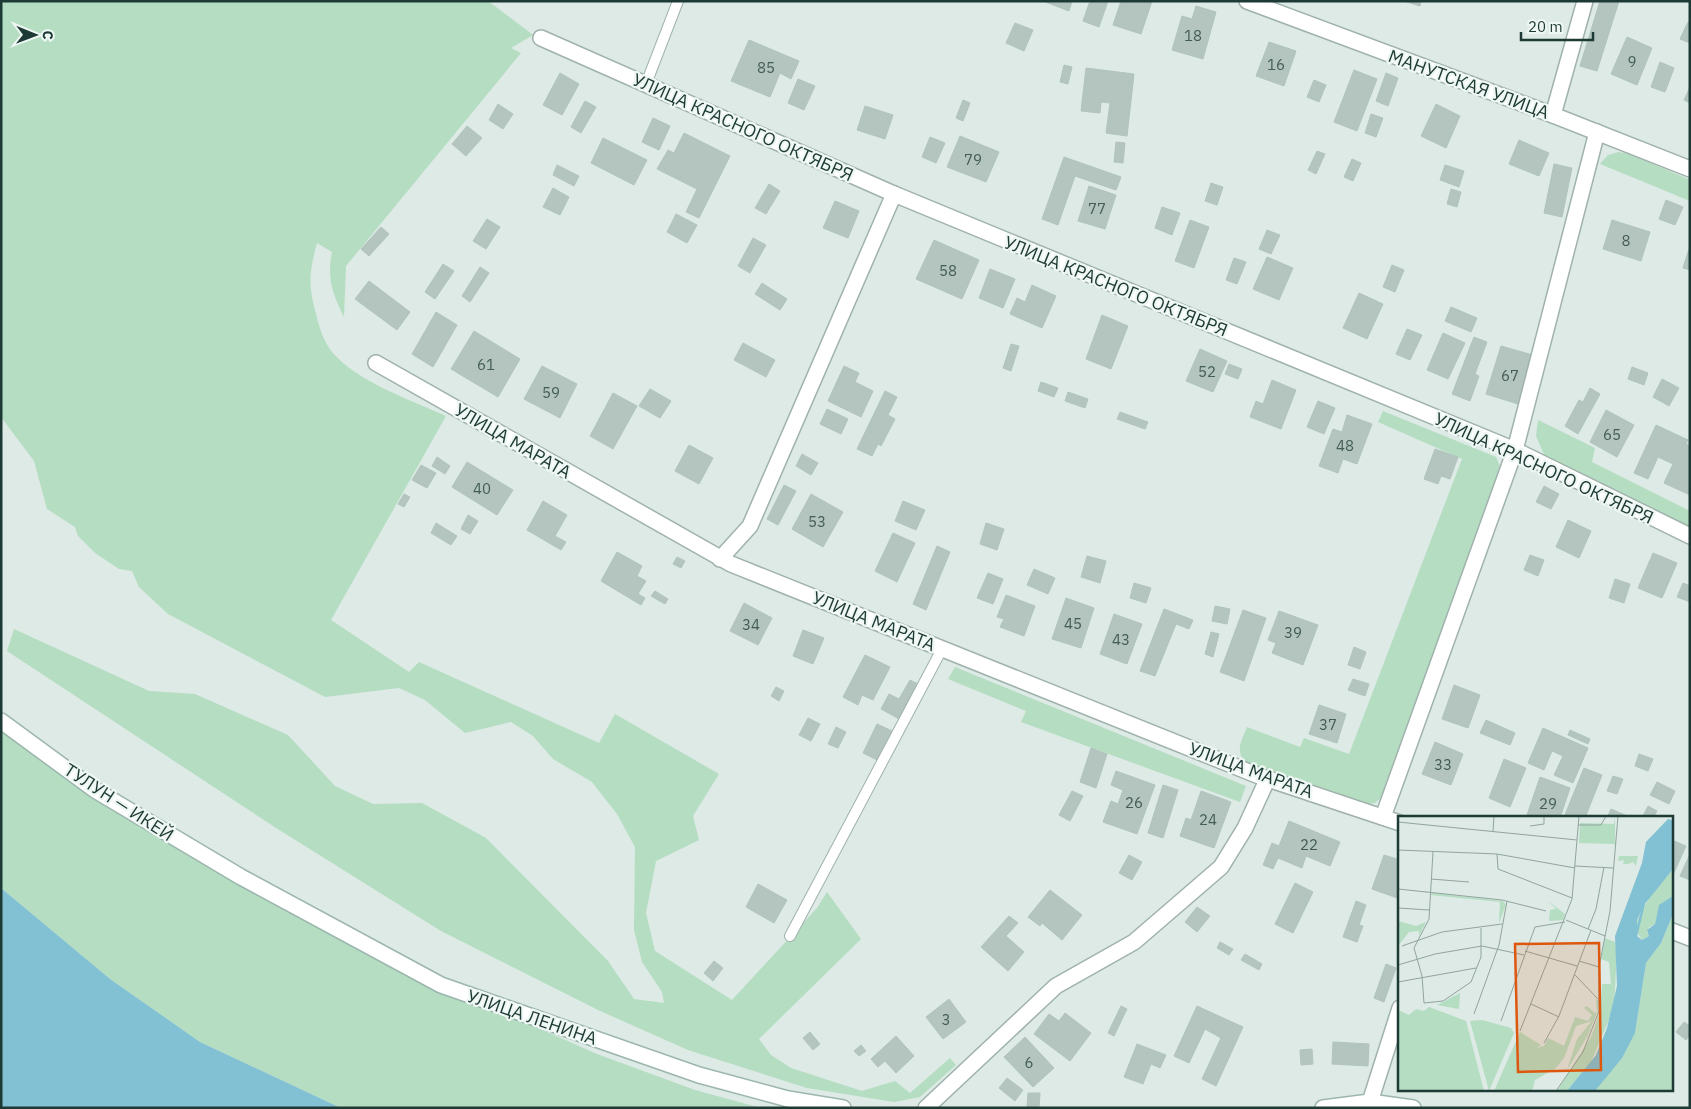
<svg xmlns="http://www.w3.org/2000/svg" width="1691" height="1109" font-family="'IBM Plex Sans',sans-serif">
	<rect width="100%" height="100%" fill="#ddeae5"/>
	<g fill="#b4ddc2">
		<path d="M 1,1 L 488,1 L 533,35 L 511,48 L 521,53 L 346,266 L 344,317 C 332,292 327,279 332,252 L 317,243 C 309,273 308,284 316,314 C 319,327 324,343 333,353 C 358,382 411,400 446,416 L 331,620 L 409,672 L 419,662 L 599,743 L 615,714 L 719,774 L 693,816 L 699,840 L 656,861 L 646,913 L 655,951 L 732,1000 L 817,908 L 827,892 L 861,939 L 759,1039 L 771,1055 L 791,1068 L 862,1091 L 895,1081 L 910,1093 L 950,1058 L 956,1065 L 920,1097 L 894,1102 L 807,1088 L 688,1050 L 598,1010 L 441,931 L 273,826 L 7,651 L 14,629 L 149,691 L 195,694 L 288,735 L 335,786 L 373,804 L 422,803 L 486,838 L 608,961 L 634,999 L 664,1003 L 662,992 L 642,962 L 634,930 L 635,847 L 617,814 L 592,782 L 553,759 L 533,736 L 511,722 L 465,733 L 425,700 L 399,688 L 325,697 L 168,614 L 139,587 L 132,571 L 119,569 L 95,553 L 78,536 L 75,527 L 47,509 L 34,461 L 1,417 Z"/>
		<polygon points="1619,152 1630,154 1690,180 1690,201 1600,164 1608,155"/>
		<path d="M 1383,411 L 1496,457 L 1500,466 L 1499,476 L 1382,797 L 1375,803 L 1367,804 L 1248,765 C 1234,752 1241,742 1247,727 L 1300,747 L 1304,738 L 1349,754 L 1462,459 L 1378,422 Z"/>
		<polygon points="1538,420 1595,448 1592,462 1690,511 1690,527 1546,459 1536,436"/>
		<polygon points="955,667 1246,786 1240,802 1021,722 1026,711 948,679"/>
		<polygon points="1,721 103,792 441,985 597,1054 695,1090 761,1108 341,1108 200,1042 110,979 1,888"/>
	</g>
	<polygon fill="#81c1d3" points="1,888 110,979 200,1042 341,1108 1,1108"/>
	<g fill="#b3c5be" stroke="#b0c4bd">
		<polygon points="1043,1 1072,1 1069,11"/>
		<polygon points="1090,1 1108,1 1099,27 1083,21"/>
		<polygon points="1121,1 1152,1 1141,34 1113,25"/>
		<polygon points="1404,1 1421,1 1420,6"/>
		<polygon points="1600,1 1619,1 1597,71 1580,66"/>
		<polygon points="1196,6 1216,12 1203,59 1172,50 1182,16 1192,19"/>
		<polygon points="1688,22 1690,23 1690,43 1680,39"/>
		<polygon points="1015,23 1033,30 1024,51 1006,43"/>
		<polygon points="1627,37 1652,48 1637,85 1611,74"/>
		<polygon points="749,40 799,61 791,79 780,73 770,97 731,81"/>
		<polygon points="1269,42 1296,51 1284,86 1256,76"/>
		<polygon points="1660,62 1674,68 1665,92 1651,87"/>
		<polygon points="1064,65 1072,67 1068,84 1060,82"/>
		<polygon points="1086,68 1134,74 1127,136 1106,133 1110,103 1101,102 1100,113 1081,111"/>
		<polygon points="1354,70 1377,79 1357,131 1334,122"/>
		<polygon points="560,73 579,84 562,115 543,105"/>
		<polygon points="1386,73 1398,78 1388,106 1376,101"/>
		<polygon points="798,79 815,86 804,110 788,103"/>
		<polygon points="1314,80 1326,85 1319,102 1307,97"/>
		<polygon points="1690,87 1690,103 1684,100"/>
		<polygon points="963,100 970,103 963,121 956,118"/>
		<polygon points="585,101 596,107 581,133 571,127"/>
		<polygon points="498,104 513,114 503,129 489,120"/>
		<polygon points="1436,104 1460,116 1446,148 1421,136"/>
		<polygon points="865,106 893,115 885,139 857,130"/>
		<polygon points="1371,114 1383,118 1376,137 1365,133"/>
		<polygon points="653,118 670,126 659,150 642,142"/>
		<polygon points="467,126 482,138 466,156 452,144"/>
		<polygon points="684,133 730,156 699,218 686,212 697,189 657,169 668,150 674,153"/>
		<polygon points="960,136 999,152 986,182 947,167"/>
		<polygon points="930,137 945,143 936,163 922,157"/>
		<polygon points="603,138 647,160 634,185 591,163"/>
		<polygon points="1519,140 1549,153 1539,176 1509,164"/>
		<polygon points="1116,142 1125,143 1123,163 1114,162"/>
		<polygon points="1317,151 1325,154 1316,174 1308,170"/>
		<polygon points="1064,157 1121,177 1116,190 1075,176 1058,225 1042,219"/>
		<polygon points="1352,159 1361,163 1353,181 1344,177"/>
		<polygon points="1554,164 1572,168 1562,217 1544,213"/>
		<polygon points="557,165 579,176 574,186 553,175"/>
		<polygon points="1445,165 1464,171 1459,187 1440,180"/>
		<polygon points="1211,183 1223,187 1217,205 1205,201"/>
		<polygon points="769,184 780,191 766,214 755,208"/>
		<polygon points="1089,186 1116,195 1105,229 1078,221"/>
		<polygon points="553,188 569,197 560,215 543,207"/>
		<polygon points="1451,189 1461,192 1457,207 1447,204"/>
		<polygon points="1666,200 1683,207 1675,225 1659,219"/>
		<polygon points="835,201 859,211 848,238 823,228"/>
		<polygon points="1162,207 1180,213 1172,235 1155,228"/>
		<polygon points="676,214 697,225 687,243 667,232"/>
		<polygon points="487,219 500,227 486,249 473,241"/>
		<polygon points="1190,220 1209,227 1194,268 1175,261"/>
		<polygon points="1612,220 1650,232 1641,261 1603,249"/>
		<polygon points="381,227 389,234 369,256 361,249"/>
		<polygon points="1267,230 1280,235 1271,254 1259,249"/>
		<polygon points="753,238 766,245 750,273 738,266"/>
		<polygon points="934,240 979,260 962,299 916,279"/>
		<polygon points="1689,249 1690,249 1690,270 1683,268"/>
		<polygon points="1267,257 1293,268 1279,300 1253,289"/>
		<polygon points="1234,258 1246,262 1237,284 1226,280"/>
		<polygon points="443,264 454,271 435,299 425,292"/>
		<polygon points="1392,265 1404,270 1395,292 1383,287"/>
		<polygon points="480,267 489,273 470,302 462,296"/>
		<polygon points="990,269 1015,279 1003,308 979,298"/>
		<polygon points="369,281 410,312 397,330 355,299"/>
		<polygon points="762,283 787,299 780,310 755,294"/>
		<polygon points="1032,285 1056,296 1042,328 1010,314 1017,298 1025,302"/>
		<polygon points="1359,293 1383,304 1367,339 1343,328"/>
		<polygon points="1451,307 1477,318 1471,332 1445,321"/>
		<polygon points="436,312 457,325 433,367 412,354"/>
		<polygon points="1102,315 1128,326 1111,369 1086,359"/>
		<polygon points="1407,329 1422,335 1410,360 1396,354"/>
		<polygon points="474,331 520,359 498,397 451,369"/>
		<polygon points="1443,333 1465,343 1448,379 1427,370"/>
		<polygon points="1474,337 1487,342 1475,374 1479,376 1470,401 1452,394"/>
		<polygon points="743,343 775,360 766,377 734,360"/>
		<polygon points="1011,344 1019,346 1011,371 1003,368"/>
		<polygon points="1501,346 1533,355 1518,404 1486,394"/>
		<polygon points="1200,349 1227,361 1213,392 1186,381"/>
		<polygon points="1229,364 1242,369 1238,379 1225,374"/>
		<polygon points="542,366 577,384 560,418 524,399"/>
		<polygon points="844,366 859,373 855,382 873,391 861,417 828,401"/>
		<polygon points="1632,367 1648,373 1644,385 1628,379"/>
		<polygon points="1662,379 1679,388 1669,406 1653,397"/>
		<polygon points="1272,380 1296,390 1281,429 1250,417 1256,401 1263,404"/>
		<polygon points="1041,382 1058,388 1054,397 1038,391"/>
		<polygon points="1590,388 1600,394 1578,434 1565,426 1579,400 1583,402"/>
		<polygon points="650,389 671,401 660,418 639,406"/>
		<polygon points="885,391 897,397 888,415 895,419 881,446 878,444 872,456 857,449"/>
		<polygon points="1068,392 1088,399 1085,408 1065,401"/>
		<polygon points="613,393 637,406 613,449 590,436"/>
		<polygon points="1318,401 1335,408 1324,434 1307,427"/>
		<polygon points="827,409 848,419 841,434 820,424"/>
		<polygon points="1606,410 1634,425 1617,457 1590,442"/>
		<polygon points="1120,412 1148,422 1145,429 1117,419"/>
		<polygon points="1347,415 1372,424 1357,464 1343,459 1338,473 1319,466 1333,429 1342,432"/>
		<polygon points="1656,425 1688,440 1686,444 1690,446 1690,495 1664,483 1673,464 1658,457 1648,479 1634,473"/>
		<polygon points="689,445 713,458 699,484 675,471"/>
		<polygon points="1435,449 1458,457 1450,479 1441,476 1438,484 1424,479"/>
		<polygon points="802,454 818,463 811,475 796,466"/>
		<polygon points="437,457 450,466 445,474 432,466"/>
		<polygon points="467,462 513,490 497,515 452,487"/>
		<polygon points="421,465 436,473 427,488 412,480"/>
		<polygon points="784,485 796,491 778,525 767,519"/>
		<polygon points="1544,486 1559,494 1551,509 1536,502"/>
		<polygon points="404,494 410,497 404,507 398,504"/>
		<polygon points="811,494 843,512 823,547 792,529"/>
		<polygon points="543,501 567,515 555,536 566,542 561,550 527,530"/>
		<polygon points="903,501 925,510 916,530 895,521"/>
		<polygon points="468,515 478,521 470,534 461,529"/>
		<polygon points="1568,520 1591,531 1579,558 1556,547"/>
		<polygon points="436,523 457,536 451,545 431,533"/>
		<polygon points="986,523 1004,529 997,550 980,544"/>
		<polygon points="893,533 915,543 897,582 875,571"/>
		<polygon points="937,546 950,552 926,610 913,604"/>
		<polygon points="617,552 642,566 637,576 646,581 638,594 645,598 641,605 601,581"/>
		<polygon points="1653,553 1677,563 1662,598 1638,588"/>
		<polygon points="1530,555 1544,560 1538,576 1524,570"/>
		<polygon points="1087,556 1106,561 1100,583 1081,577"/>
		<polygon points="677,557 685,561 681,568 673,564"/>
		<polygon points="1034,569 1055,578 1048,594 1027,585"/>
		<polygon points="988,573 1003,579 993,604 977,598"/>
		<polygon points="1615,579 1630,584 1624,603 1609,598"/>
		<polygon points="1134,583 1151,588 1146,603 1130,598"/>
		<polygon points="1683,583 1690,586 1690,602 1677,597"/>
		<polygon points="655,591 668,599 665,604 651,596"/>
		<polygon points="1006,595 1035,606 1024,636 1000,627 1004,619 997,617"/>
		<polygon points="1066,598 1094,608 1081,648 1052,639"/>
		<polygon points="744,603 772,618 758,645 730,631"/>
		<polygon points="1215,606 1230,609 1227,624 1212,621"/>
		<polygon points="1164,609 1193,620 1189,629 1176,624 1155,676 1140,671"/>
		<polygon points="1243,610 1266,618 1244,681 1220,672"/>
		<polygon points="1279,611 1318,625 1303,665 1272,653 1276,643 1268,640"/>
		<polygon points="1114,614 1142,624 1127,664 1100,654"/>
		<polygon points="803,630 824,638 813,664 793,656"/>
		<polygon points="1211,632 1219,634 1213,657 1205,654"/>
		<polygon points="1354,647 1366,652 1360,669 1348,665"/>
		<polygon points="865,655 890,667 873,700 862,695 858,705 843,697"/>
		<polygon points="1353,679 1369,684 1365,696 1348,690"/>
		<polygon points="910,680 920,685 901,720 881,709 889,694 899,699"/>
		<polygon points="1454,685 1480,695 1468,728 1442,719"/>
		<polygon points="776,687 784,691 779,701 771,696"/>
		<polygon points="1319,705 1346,714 1337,743 1309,734"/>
		<polygon points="808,718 820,724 811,741 799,735"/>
		<polygon points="1486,720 1515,733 1510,745 1480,733"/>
		<polygon points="877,724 892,731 877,760 863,753"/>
		<polygon points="836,727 846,732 838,748 828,744"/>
		<polygon points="1543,728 1588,748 1573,783 1554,775 1563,756 1552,751 1544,770 1528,763"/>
		<polygon points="1570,730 1590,739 1588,744 1568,735"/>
		<polygon points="1435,742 1463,754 1451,785 1422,774"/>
		<polygon points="1091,748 1107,754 1096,788 1080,782"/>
		<polygon points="1639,754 1653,759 1648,771 1635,766"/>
		<polygon points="1504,759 1526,768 1510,807 1489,798"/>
		<polygon points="1584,768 1602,775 1585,818 1566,818 1564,817"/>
		<polygon points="1116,771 1155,785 1137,834 1103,822 1111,801 1118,804 1123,790 1111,785"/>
		<polygon points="1613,776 1623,779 1617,794 1607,791"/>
		<polygon points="1540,777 1570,788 1560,818 1526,818"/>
		<polygon points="1657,782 1675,791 1669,804 1650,795"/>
		<polygon points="1163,785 1178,790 1163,838 1148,833"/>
		<polygon points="1072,791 1083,796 1070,821 1059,815"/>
		<polygon points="1201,791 1231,802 1214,848 1180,836 1186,818 1191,820"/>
		<polygon points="1648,806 1657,811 1653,818 1642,818"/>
		<polygon points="1611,809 1632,818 1607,818"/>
		<polygon points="1289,821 1340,842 1330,866 1306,856 1302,868 1278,858 1273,869 1263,865 1272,843 1279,846"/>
		<polygon points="1672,840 1686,846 1672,877"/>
		<polygon points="1690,854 1690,880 1680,876"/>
		<polygon points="1129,855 1142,862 1132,880 1119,873"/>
		<polygon points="1384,855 1400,860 1400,899 1372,889"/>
		<polygon points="1295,883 1313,892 1293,933 1275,924"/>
		<polygon points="758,884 787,900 774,923 746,907"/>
		<polygon points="1050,890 1082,915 1062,940 1042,923 1040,926 1028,917"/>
		<polygon points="1356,901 1366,905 1359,925 1363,926 1357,942 1343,937"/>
		<polygon points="1197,907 1210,916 1197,932 1185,922"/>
		<polygon points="1009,916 1018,923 1006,936 1024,952 1008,971 981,947"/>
		<polygon points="1220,942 1233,949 1229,955 1217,948"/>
		<polygon points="1245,954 1262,964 1259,970 1241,960"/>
		<polygon points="714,961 723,968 713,981 704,973"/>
		<polygon points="1386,964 1396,968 1384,1002 1374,998"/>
		<polygon points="949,999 966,1022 943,1039 926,1017"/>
		<polygon points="1121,1006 1127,1009 1114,1036 1108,1033"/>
		<polygon points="1197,1006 1243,1027 1216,1086 1202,1079 1221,1038 1205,1029 1189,1063 1174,1056"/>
		<polygon points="1065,1013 1091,1033 1070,1061 1034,1034 1049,1014 1059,1021"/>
		<polygon points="1684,1022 1690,1026 1690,1035 1686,1040 1676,1032"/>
		<polygon points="810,1032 820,1044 813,1050 803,1038"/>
		<polygon points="896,1036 914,1056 896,1073 885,1061 878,1067 871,1059"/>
		<polygon points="1025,1037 1054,1068 1033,1087 1004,1057"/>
		<polygon points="1333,1042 1369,1044 1368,1066 1332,1064"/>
		<polygon points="1137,1044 1166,1055 1160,1068 1151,1064 1143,1084 1124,1077"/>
		<polygon points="861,1045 866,1051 859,1056 854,1051"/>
		<polygon points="1312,1049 1313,1064 1301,1065 1300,1050"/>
		<polygon points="1007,1078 1023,1090 1015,1101 999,1088"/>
		<polygon points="1028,1093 1040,1093 1039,1108 1027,1107"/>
	</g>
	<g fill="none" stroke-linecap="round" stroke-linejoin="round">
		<g stroke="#a0b2ac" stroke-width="12">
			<g id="service">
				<polyline points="646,84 678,1"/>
				<polyline points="790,936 942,649"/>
			</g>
		</g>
		<g stroke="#a0b2ac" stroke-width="18">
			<g id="minor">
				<polyline points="1247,1 1553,115 1690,169"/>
				<polyline points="541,38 894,194 1515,450 1690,536"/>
				<polyline points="1553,115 1585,1"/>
				<polyline points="376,363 731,564 1259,776 1400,823"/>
				<polyline points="720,559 750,526 894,194"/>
				<polyline points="1383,817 1515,450 1597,132"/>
				<polyline points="1672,931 1690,938"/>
				<polyline points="1370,1102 1400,1008"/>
				<polyline points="926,1108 1056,986 1134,942 1221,867 1245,828 1268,778"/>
			</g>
		</g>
		<g stroke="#9cb6ae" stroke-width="18">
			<g id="secondary">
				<polyline points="1,721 95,790 241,877 441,985 699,1075 788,1099 843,1108"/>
				<polyline points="1323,1108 1370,1102 1413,1108"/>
			</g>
		</g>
		<use href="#service" stroke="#fff" stroke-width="10"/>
		<use href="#minor" stroke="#fff" stroke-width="15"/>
		<use href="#secondary" stroke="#fff" stroke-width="15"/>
	</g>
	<g text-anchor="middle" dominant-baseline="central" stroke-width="4.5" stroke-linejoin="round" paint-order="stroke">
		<g font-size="15" fill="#435d56">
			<text x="1193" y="35">18</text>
			<text x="1632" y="61">9</text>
			<text x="1276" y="64">16</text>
			<text x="766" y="67">85</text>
			<text x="973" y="159">79</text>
			<text x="1097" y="208">77</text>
			<text x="1626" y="240">8</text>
			<text x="948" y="270">58</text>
			<text x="486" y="364">61</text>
			<text x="1207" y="371">52</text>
			<text x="1510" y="375">67</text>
			<text x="551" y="392">59</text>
			<text x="1612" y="434">65</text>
			<text x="1345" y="445">48</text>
			<text x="482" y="488">40</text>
			<text x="817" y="521">53</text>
			<text x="1073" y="623">45</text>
			<text x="751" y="624">34</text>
			<text x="1293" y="632">39</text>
			<text x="1121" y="639">43</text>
			<text x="1328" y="724">37</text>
			<text x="1443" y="764">33</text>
			<text x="1134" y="802">26</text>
			<text x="1548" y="803">29</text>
			<text x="1208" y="819">24</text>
			<text x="1309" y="844">22</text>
			<text x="946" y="1019">3</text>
			<text x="1029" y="1062">6</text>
		</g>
		<g font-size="18" fill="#1e3a34" stroke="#eef7f3">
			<text transform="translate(1469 84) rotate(20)">МАНУТСКАЯ УЛИЦА</text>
			<text transform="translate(743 127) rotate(24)">УЛИЦА КРАСНОГО ОКТЯБРЯ</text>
			<text transform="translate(1116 286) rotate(22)">УЛИЦА КРАСНОГО ОКТЯБРЯ</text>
			<text transform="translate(513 441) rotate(30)">УЛИЦА МАРАТА</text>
			<text transform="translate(1544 468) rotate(25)">УЛИЦА КРАСНОГО ОКТЯБРЯ</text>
			<text transform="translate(874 621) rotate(22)">УЛИЦА МАРАТА</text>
			<text transform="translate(1251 770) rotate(20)">УЛИЦА МАРАТА</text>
			<text transform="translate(119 802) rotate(33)">ТУЛУН — ИКЕЙ</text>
			<text transform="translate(532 1017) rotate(19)">УЛИЦА ЛЕНИНА</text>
		</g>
	</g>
	<g transform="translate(1398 816)">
		<rect width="275" height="275" fill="#ddeae5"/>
		<path d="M 217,0 L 217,28 L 181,27 L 182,7 L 216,8 ZM 221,40 L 240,40 L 238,50 L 235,46 L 230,48 L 225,48 L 226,44 L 220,45 ZM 275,53 L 275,80 L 261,90 L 257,108 L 251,111 L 249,116 L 252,119 L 244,124 L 238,115 L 239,104 L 254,77 ZM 34,77 L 104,85 L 108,88 L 101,107 L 102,86 L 33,79 ZM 150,85 L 167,98 L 165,104 L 151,105 L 152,94 L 158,93 ZM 275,98 L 275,275 L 197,275 L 237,217 L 248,147 L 263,127 ZM 0,105 L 18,110 L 28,106 L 21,120 L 21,115 L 11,116 L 0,130 ZM 207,122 L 217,126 L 219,134 L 216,192 L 193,246 L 169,275 L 159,275 L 193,221 L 202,196 L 204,168 L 213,168 L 211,146 L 203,143 ZM 62,177 L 61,193 L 39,189 ZM 198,183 L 201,185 L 200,194 L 189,221 L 169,254 L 179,223 L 194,205 L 178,210 L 166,242 L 158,252 L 137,264 L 134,275 L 96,275 L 122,216 L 143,229 L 138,232 L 146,230 L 150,222 L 166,230 L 177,201 L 190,205 L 194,199 L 186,192 L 189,190 L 197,197 L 199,195 ZM 31,191 L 68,205 L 86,275 L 0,275 L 0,194 L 11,199 L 18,193 L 26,195 ZM 84,204 L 113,212 L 116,217 L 91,275 L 72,205 Z" fill="#b4ddc2"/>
		<path d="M 270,3 L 274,4 L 275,10 L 275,53 L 246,89 L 239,104 L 239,120 L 244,124 L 251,120 L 249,114 L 257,108 L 261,89 L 275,80 L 275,98 L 263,127 L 248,147 L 237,217 L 224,242 L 197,275 L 169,275 L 198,239 L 209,212 L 219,170 L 217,120 L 244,47 L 248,26 Z" fill="#81c1d3"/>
		<path fill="none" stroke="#81c1d3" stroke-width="2.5" d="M 238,120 L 246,87"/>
		<path fill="none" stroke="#91a49e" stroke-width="1" d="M 0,6 L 179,24M 180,9 L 203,9 L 208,0M 132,10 L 146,8 L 146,0M 95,16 L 96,0M 0,34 L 99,38 L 177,52M 35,36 L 31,103 L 16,132 L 24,160 L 26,187 L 45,185 L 73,166 L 83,141 L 83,112M 99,38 L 100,53 L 174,82M 177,50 L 215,52M 33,63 L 71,66M 0,73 L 104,84 L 148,95M 0,92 L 31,94M 168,104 L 207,120M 190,113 L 198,93 L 206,51M 4,130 L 44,116 L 104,108M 127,135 L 179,150M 181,145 L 201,151M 0,149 L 37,138 L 84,130 L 126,139M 177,159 L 200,183M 0,166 L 78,152M 133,188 L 161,201M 76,198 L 101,129 L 109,85M 103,205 L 137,111 L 167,106M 122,215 L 174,83 L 181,0M 146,227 L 161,200 L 193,114M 158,275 L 185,236 L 201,195 L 201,151 L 212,95 L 220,0"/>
		<path fill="#de570e" fill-opacity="0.15" stroke="#de570e" stroke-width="2.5" d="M 201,127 L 203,254 L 120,256 L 117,128 Z"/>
		<rect width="275" height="275" fill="none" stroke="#1e3a34" stroke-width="2.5"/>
	</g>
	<rect width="1691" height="1109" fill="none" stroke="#1e3a34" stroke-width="5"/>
	<g transform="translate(35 35) rotate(91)" stroke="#eef7f3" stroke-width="4" paint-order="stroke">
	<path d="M0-4L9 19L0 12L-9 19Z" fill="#1e3a34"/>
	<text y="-8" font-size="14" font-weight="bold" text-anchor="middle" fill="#1e3a34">С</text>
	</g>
	<path d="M1521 32v8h72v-8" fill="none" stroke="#1e3a34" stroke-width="2.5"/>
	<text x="1528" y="32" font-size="15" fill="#1e3a34" stroke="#eef7f3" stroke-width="4" paint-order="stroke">20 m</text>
</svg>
